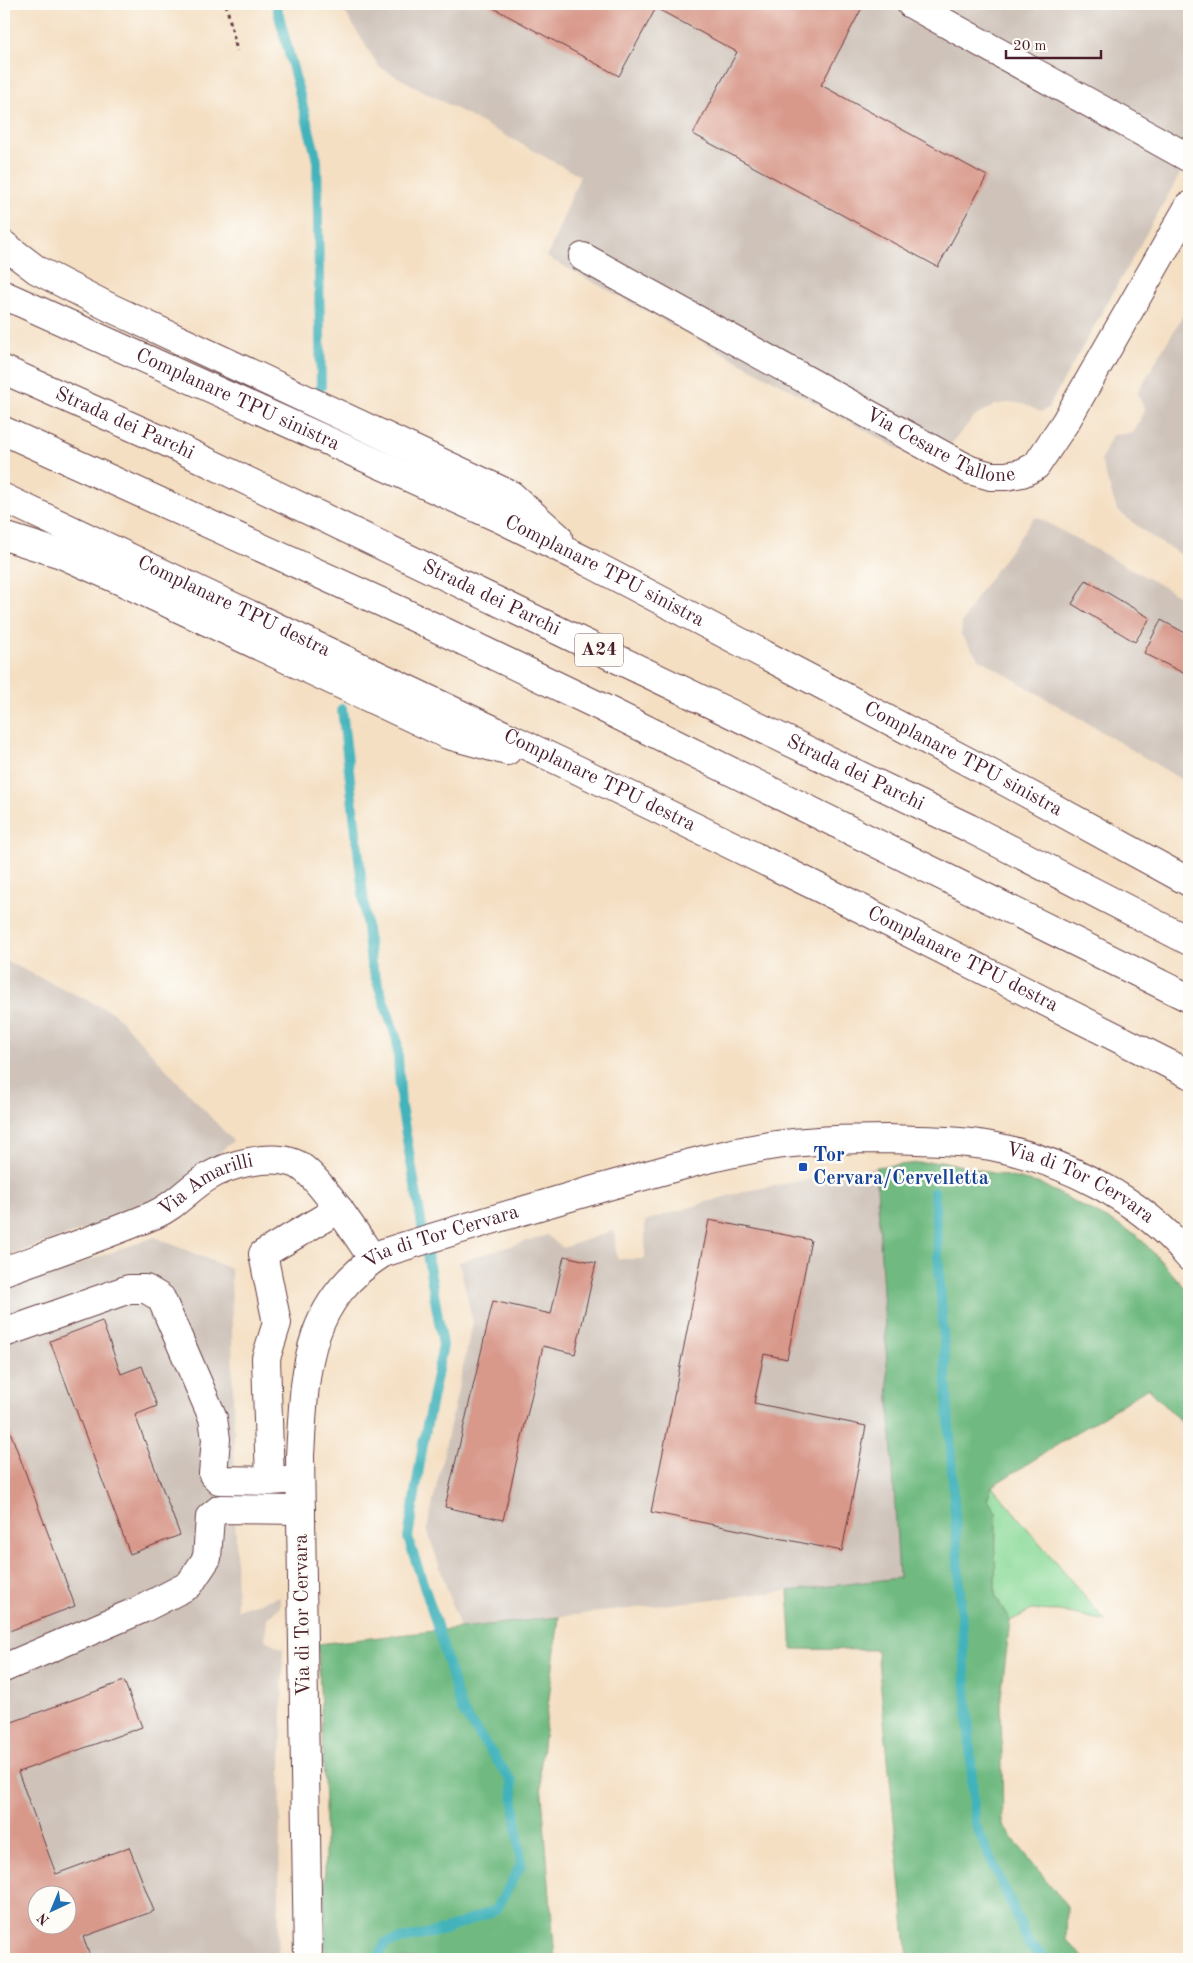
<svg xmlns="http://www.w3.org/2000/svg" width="1193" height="1963" font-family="'Old Standard TT',serif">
	<rect width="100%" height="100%" fill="#fdfcf7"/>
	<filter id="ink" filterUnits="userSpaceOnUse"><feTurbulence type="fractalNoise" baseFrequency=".02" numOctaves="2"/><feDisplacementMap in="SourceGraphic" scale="10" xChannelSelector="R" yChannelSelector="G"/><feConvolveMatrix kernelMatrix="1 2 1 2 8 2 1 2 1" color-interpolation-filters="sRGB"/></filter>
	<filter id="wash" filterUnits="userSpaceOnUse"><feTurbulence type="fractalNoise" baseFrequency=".0096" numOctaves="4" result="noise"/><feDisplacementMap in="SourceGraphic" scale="20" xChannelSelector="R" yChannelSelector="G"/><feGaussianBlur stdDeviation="1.12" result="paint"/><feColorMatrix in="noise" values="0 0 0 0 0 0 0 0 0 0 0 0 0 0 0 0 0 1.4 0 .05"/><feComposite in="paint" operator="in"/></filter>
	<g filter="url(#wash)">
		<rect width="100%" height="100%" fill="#f4dfc3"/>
		<g fill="#cec2b9" fill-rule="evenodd">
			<polygon points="340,4 1189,4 1189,158 1048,408 1041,412 1026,405 1013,402 995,405 974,417 951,444 934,435 914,457 547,257 580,176 379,67"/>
			<polygon points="1189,305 1189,559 1153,538 1117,510 1101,461 1112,435 1133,433 1145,410 1137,393"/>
			<polygon points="1037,517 1189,601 1189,784 978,658 961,635 962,623 977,596 1032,520"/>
			<polygon points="4,960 114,1013 233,1141 161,1203 4,1257"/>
			<polygon points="876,1167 899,1578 460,1628 427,1529 473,1322 459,1262 547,1235 563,1248 614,1230 617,1259 645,1259 645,1221 740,1192"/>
			<path d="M 155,1237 L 231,1269 L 237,1610 L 280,1596 L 280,1607 L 267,1618 L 265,1640 L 283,1649 L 278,1959 L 4,1959 L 4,1290 ZM 38,1896 L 68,1896 L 68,1926 L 38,1926 Z"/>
		</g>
		<polygon fill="#8ada99" stroke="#6a7c62" points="992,1486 1105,1621 1060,1611 1032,1610 1010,1621 995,1595 996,1512 987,1499"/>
		<g fill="#6fba81" stroke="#5c6c56">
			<polygon points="941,1161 1041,1184 1137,1235 1189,1292 1189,1430 1148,1388 992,1486 987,1499 996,1512 995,1595 1010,1621 1001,1697 1003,1826 1067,1906 1066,1939 1085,1959 908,1959 877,1650 792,1649 788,1591 899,1578 876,1167"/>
			<polygon points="559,1617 540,1770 555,1959 325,1959 325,1803 318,1644"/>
		</g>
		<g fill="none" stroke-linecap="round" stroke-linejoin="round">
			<g stroke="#43b3bb" stroke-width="10">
				<polyline points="276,4 317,160 321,387"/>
				<polyline points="342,709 371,964 397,1040 401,1106 443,1345 423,1444 408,1538 435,1619 461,1709 512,1782 521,1865 496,1910 444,1930 385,1943 378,1959"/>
				<polyline points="934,1192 975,1824 1030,1946 1046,1959"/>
			</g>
		</g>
		<g id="blocks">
			<g fill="#d8988a" fill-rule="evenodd">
				<polygon points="486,4 864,4 821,85 987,176 938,267 693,134 737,52 656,8 619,76"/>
				<polygon points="1086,580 1150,618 1135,642 1072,604"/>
				<polygon points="1161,620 1189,635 1189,676 1144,653"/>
				<polygon points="709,1220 811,1240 787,1359 764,1354 754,1403 866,1426 842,1551 651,1512"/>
				<polygon points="564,1256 596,1263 575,1354 543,1346 503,1520 445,1507 493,1301 551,1314"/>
				<polygon points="102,1321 121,1374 142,1366 157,1406 135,1415 180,1535 130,1554 50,1341"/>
				<polygon points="4,1415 75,1606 4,1633"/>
				<path d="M 124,1681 L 142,1727 L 18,1772 L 56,1874 L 129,1847 L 154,1911 L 83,1937 L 91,1959 L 4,1959 L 4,1725 ZM 38,1896 L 68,1896 L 68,1926 L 38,1926 Z"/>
			</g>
		</g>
	</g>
	<g filter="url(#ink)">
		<use href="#blocks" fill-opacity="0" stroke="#643c42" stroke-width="1"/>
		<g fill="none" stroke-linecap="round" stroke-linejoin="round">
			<g stroke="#643c42" stroke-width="30">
				<g id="minor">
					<polyline points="911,4 1189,158"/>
					<path id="s1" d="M 583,257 L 970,470 L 991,476 L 1006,476 L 1022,473 L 1036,466 L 1066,421 L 1189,206"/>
					<path id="s2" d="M 4,1271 C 54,1253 105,1236 154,1215 C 174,1207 188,1189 206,1178 C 228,1164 270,1154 294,1163 C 316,1170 359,1239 373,1259"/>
					<polyline points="4,1333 129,1289 146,1289 161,1298 213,1418 216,1439 213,1474 219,1480 270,1481 300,1479"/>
					<polyline points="270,1481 266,1358 277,1323 263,1254 339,1209"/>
					<polyline points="4,1668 142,1609 189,1585 207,1558 210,1517 220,1509 301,1510"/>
					<path id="s3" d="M 308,1959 L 300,1456 C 305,1371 304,1303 383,1253 C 456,1230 528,1209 601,1188 C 659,1172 717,1154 776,1145 C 813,1140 851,1139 888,1139 C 921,1140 958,1140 991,1146 C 1065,1161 1140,1198 1189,1257"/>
				</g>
			</g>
			<g stroke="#643c42" stroke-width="30">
				<g id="highway">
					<polyline points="4,245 37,270 111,308 511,495 558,537"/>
					<path id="s4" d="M 4,295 L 501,519 L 588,562 L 999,778 L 1189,882"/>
					<path id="s5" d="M 4,370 L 164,441 L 969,828 L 1189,941"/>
					<polyline points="4,431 403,612 597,705 1189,998"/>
					<path id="s6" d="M 4,498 L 580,771 L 844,900 L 1189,1074"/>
					<polyline points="4,536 61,554 119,580 448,735 507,751"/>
				</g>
			</g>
			<polyline stroke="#643c42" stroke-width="3" stroke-dasharray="4 4" stroke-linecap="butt" points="226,4 237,51"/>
			<use href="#minor" stroke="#fff" stroke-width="28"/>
			<use href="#highway" stroke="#fff" stroke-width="28"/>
		</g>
	</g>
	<rect fill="#1a4fb4" stroke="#fdfcf7" stroke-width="2" x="798" y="1162" width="10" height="10" rx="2.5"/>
	<g text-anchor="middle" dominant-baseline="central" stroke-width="5" stroke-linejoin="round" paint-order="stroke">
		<rect fill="#fdfcf7" stroke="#806168" stroke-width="1" x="575" y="633.5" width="48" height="33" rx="4"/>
		<g font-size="19" font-weight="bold" fill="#4a1f2b">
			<text x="599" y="650">A24</text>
		</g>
		<g font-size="20" fill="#4a1f2b" stroke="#fdfcf7">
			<text stroke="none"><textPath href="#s4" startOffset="256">Complanare TPU sinistra</textPath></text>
			<text stroke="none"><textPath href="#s5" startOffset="132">Strada dei Parchi</textPath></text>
			<text stroke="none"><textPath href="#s1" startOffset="406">Via Cesare Tallone</textPath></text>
			<text stroke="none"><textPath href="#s4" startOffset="661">Complanare TPU sinistra</textPath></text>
			<text stroke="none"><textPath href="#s5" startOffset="538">Strada dei Parchi</textPath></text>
			<text stroke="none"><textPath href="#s6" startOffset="254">Complanare TPU destra</textPath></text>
			<text stroke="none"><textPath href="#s4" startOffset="1066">Complanare TPU sinistra</textPath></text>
			<text stroke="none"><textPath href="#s5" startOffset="942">Strada dei Parchi</textPath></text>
			<text stroke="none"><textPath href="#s6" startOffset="659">Complanare TPU destra</textPath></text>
			<text stroke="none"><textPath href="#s6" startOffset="1064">Complanare TPU destra</textPath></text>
			<text stroke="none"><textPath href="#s3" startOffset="1454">Via di Tor Cervara</textPath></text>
			<text stroke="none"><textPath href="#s2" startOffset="221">Via Amarilli</textPath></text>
			<text stroke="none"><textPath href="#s3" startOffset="794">Via di Tor Cervara</textPath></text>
			<text transform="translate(303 1615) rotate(-91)">Via di Tor Cervara</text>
		</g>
		<g font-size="20" font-weight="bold" fill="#164399" stroke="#fdfcf7" text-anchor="start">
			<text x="813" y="1156">Tor<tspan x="813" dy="23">Cervara/Cervelletta</tspan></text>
		</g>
	</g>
	<rect width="1193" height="1963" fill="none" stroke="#fdfcf7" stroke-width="20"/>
	<g transform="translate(52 1910) rotate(224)"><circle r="24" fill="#fdfcf7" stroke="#b5a4a5"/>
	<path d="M0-4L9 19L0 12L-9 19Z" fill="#1f6fb2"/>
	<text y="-8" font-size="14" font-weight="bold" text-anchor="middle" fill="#4a1f2b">N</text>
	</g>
	<path d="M1006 50v8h95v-8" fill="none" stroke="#4a1f2b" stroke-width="2.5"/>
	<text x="1013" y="50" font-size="15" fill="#4a1f2b" stroke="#fdfcf7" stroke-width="4" paint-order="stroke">20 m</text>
</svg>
